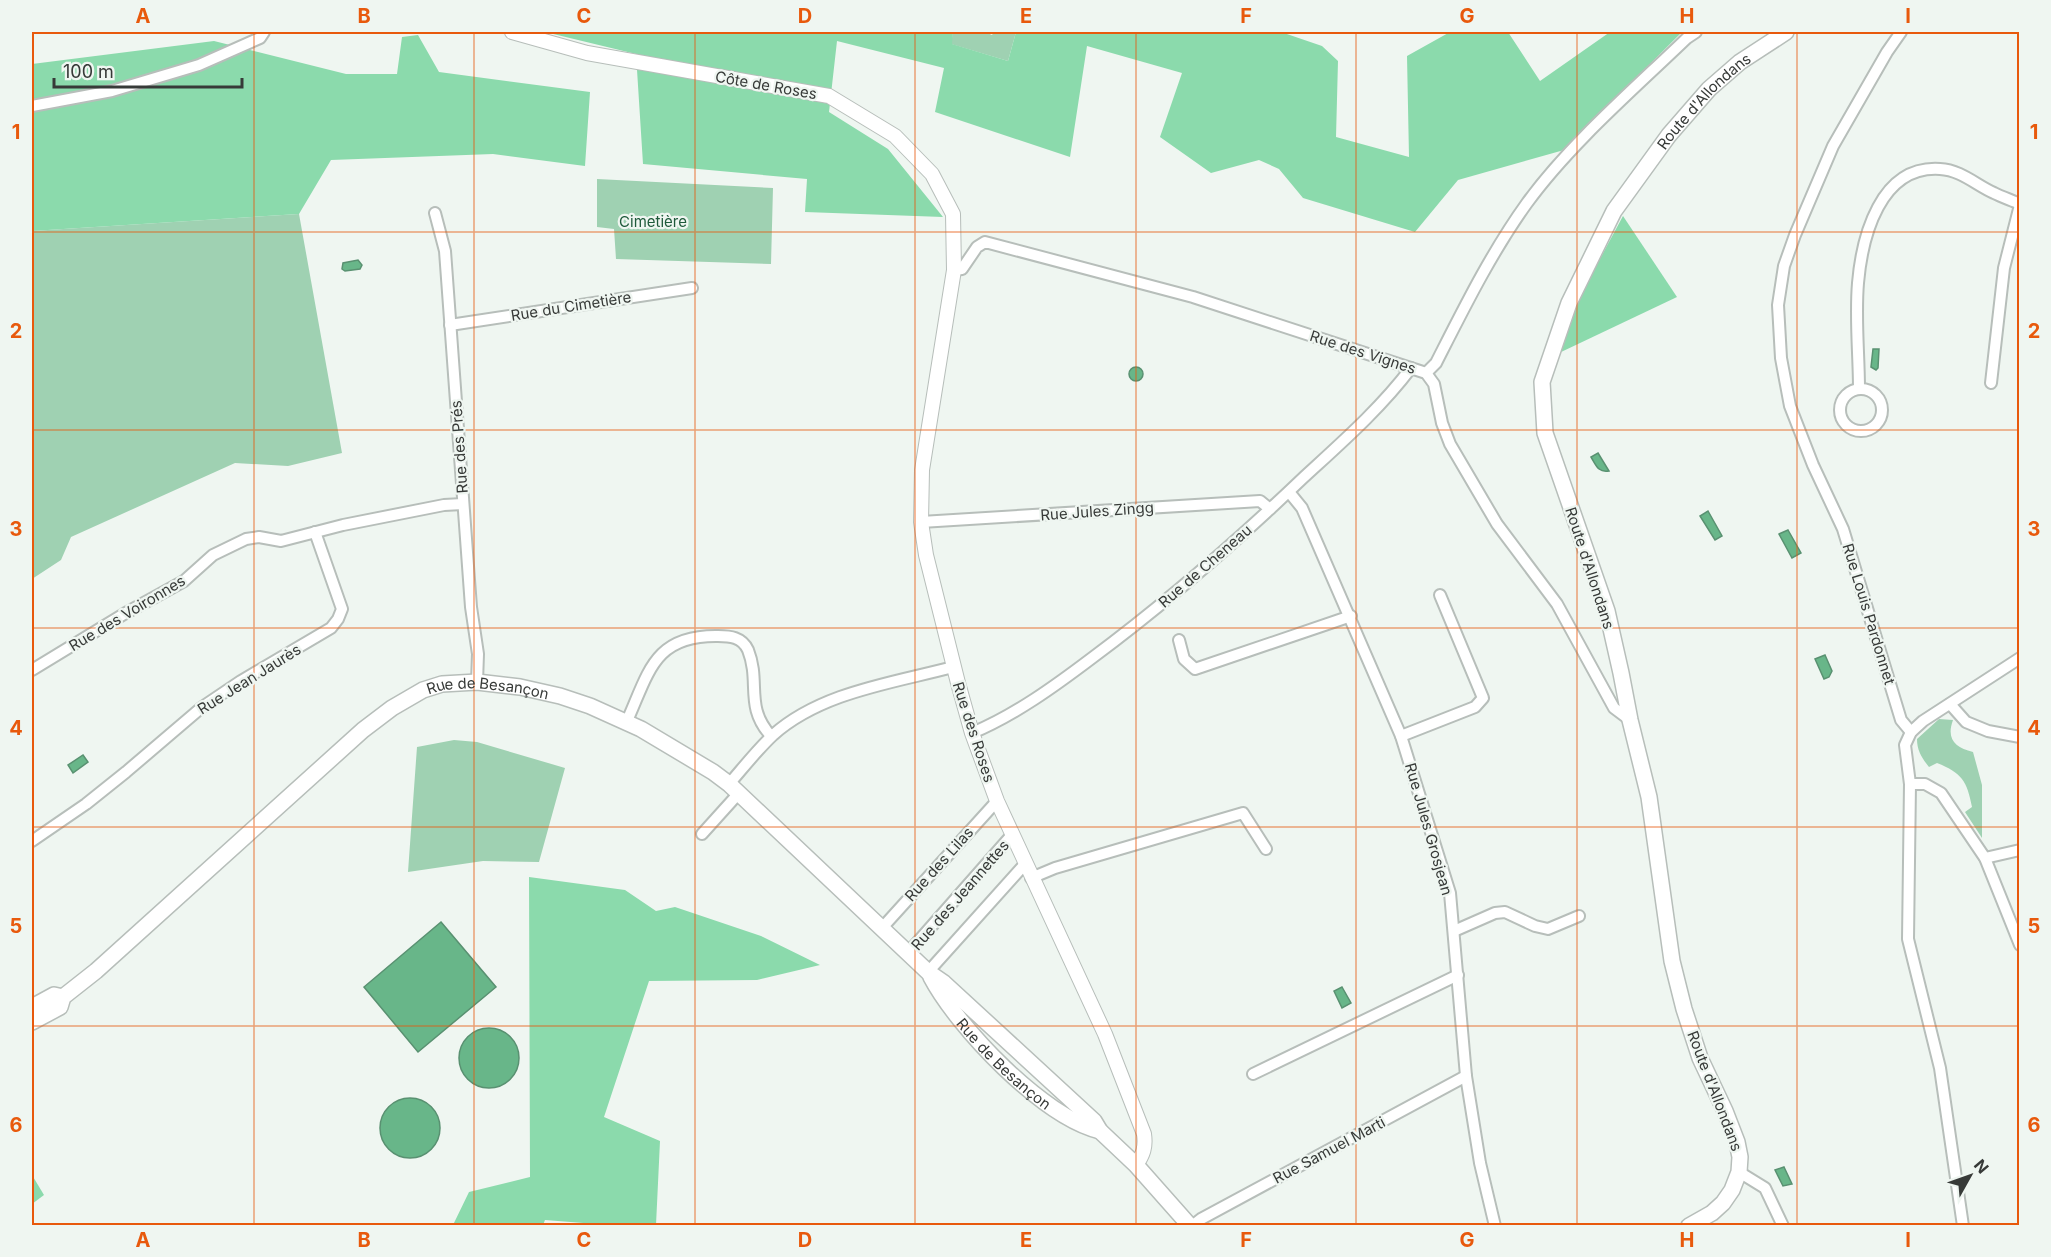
<svg xmlns="http://www.w3.org/2000/svg" width="2051" height="1257" font-family="Inter,sans-serif">
	<rect width="100%" height="100%" fill="#eff6f1"/>
	<g fill="#9fd1b2">
		<polygon points="953,32 985,32 992,35 994,32 1016,32 1008,61 951,44"/>
		<polygon points="597,179 773,188 771,264 616,259 614,229 597,227"/>
		<polygon points="299,214 342,453 288,466 235,463 71,537 61,560 32,579 32,231"/>
		<path d="M 1939,719 L 1953,720 C 1946,739 1955,748 1973,752 L 1982,785 L 1982,838 L 1965,812 L 1972,807 C 1967,781 1962,773 1937,763 L 1929,767 C 1922,758 1917,751 1917,739 Z"/>
		<polygon points="454,740 477,742 565,768 539,862 483,861 408,872 417,747"/>
	</g>
	<g fill="#8bdaac">
		<polygon points="545,32 953,32 952,44 1008,61 1016,32 1281,32 1322,46 1338,61 1336,137 1409,157 1407,56 1450,32 1508,32 1540,81 1610,32 1682,32 1564,150 1458,180 1415,232 1303,198 1279,169 1259,160 1211,173 1160,137 1182,73 1087,46 1070,157 935,112 944,68 837,41 829,112 888,149 943,217 805,212 807,179 643,164 636,54"/>
		<polygon points="418,35 439,72 590,92 585,166 493,154 331,160 299,214 32,231 32,64 214,41 346,74 397,74 402,37"/>
		<polygon points="1623,216 1677,297 1559,353 1582,292"/>
		<polygon points="529,877 625,890 656,911 675,907 761,936 820,965 757,980 649,981 604,1117 660,1141 656,1225 609,1225 545,1220 543,1225 453,1225 469,1192 530,1177"/>
		<polygon points="32,1175 44,1195 32,1204"/>
	</g>
	<g fill="#68b689" stroke="#599171" stroke-width="1.5">
		<polygon points="358,260 362,265 360,269 345,271 342,269 343,263"/>
		<polygon points="1873,349 1879,349 1878,368 1876,370 1871,367"/>
		<circle cx="1136" cy="374" r="7"/>
		<path d="M 1598,453 L 1609,471 C 1598,473 1596,465 1591,457 Z"/>
		<polygon points="1708,511 1722,536 1715,540 1700,516"/>
		<polygon points="1788,530 1801,553 1792,558 1779,534"/>
		<polygon points="1825,655 1832,671 1829,677 1824,679 1815,659"/>
		<polygon points="83,755 88,762 73,773 68,765"/>
		<polygon points="441,922 496,987 418,1052 364,987"/>
		<polygon points="1342,987 1351,1003 1342,1008 1334,991"/>
		<circle cx="489" cy="1058" r="30"/>
		<circle cx="410" cy="1128" r="30"/>
		<polygon points="1784,1167 1792,1184 1783,1186 1775,1170"/>
	</g>
	<g fill="none" stroke-linecap="round" stroke-linejoin="round">
		<g stroke="#b7beba" stroke-width="14">
			<g id="minor">
				<polyline points="1901,32 1887,52 1833,146 1795,235 1784,266 1778,305 1781,358 1790,406 1813,465 1843,529 1901,720 1911,732"/>
				<polyline points="32,106 112,91 199,65 260,38 264,32"/>
				<polyline points="435,213 445,251 471,607 478,654 477,682"/>
				<polyline points="954,270 962,269 977,247 985,242 1193,297 1426,373 1434,384 1442,423 1450,444 1497,524 1557,604 1614,708 1630,720"/>
				<polyline points="450,325 692,288"/>
				<path d="M 1426,373 L 1436,363 C 1464,308 1491,253 1527,203 C 1570,144 1634,89 1687,38 L 1696,32"/>
				<polyline points="1991,383 2004,268 2020,205"/>
				<path d="M 1859,389 C 1859,355 1855,318 1858,283 C 1862,237 1880,165 1940,169 C 1961,170 1976,185 1994,193 C 2002,197 2011,200 2020,204"/>
				<circle cx="1861" cy="410" r="21"/>
				<polyline points="1289,492 1302,508 1401,736 1450,893 1466,1076 1480,1163 1495,1226"/>
				<polyline points="921,522 1260,501 1270,509"/>
				<polyline points="1179,640 1184,659 1195,669 1351,616"/>
				<polyline points="32,670 124,614 184,581 213,555 246,539 259,537 281,541 343,525 444,505 463,504"/>
				<polyline points="1950,704 1966,722 1988,731 2020,737"/>
				<path d="M 627,721 C 649,672 654,635 718,636 C 730,636 742,637 748,650 C 761,683 744,706 771,736"/>
				<path d="M 972,733 C 1015,715 1055,686 1092,658 C 1166,603 1236,542 1303,478 C 1341,443 1380,409 1411,368"/>
				<polyline points="1401,736 1475,707 1483,698 1440,595"/>
				<path d="M 729,784 C 743,768 757,750 773,735 C 821,692 893,683 953,667"/>
				<polyline points="1910,784 1925,784 1941,793 1985,858 2020,945"/>
				<polyline points="702,834 739,793"/>
				<polyline points="32,841 86,804 126,772 201,708 241,681 331,628 338,619 342,609 315,532"/>
				<polyline points="1985,858 2020,850"/>
				<polyline points="1031,878 1055,868 1243,813 1266,849"/>
				<polyline points="882,928 997,801"/>
				<polyline points="1454,931 1495,913 1505,912 1535,926 1548,929 1579,916"/>
				<polyline points="908,953 1011,836"/>
				<polyline points="928,972 1025,864"/>
				<polyline points="1253,1074 1458,975"/>
				<polyline points="1739,1172 1765,1188 1783,1226"/>
				<polyline points="1192,1226 1201,1219 1466,1076"/>
				<polyline points="1963,1226 1940,1068 1908,939 1910,784 1905,745 1911,732 1923,721 2020,658"/>
			</g>
		</g>
		<g stroke="#b7beba" stroke-width="16">
			<path id="tertiary" d="M 512,32 L 587,53 L 829,96 L 895,136 L 932,174 L 953,214 L 954,270 L 922,470 L 921,522 L 926,555 L 958,683 L 972,733 L 997,801 L 1105,1034 L 1144,1134 C 1146,1147 1143,1155 1136,1165"/>
		</g>
		<g stroke="#b7beba" stroke-width="18">
			<g id="secondary">
				<path id="s1" d="M 931,977 C 958,1028 1043,1117 1100,1131"/>
				<polyline points="32,1007 54,995 63,997"/>
				<path id="s2" d="M 32,1022 L 60,1007 L 63,997 L 96,971 L 363,730 L 392,708 L 423,690 L 442,684 L 477,682 L 520,687 L 560,696 L 590,706 L 641,729 L 713,772 L 729,784 L 928,972 L 944,983 L 1094,1121 L 1100,1131 L 1136,1165 L 1190,1226"/>
				<path id="s3" d="M 1689,1226 L 1712,1213 L 1723,1203 L 1732,1190 L 1739,1172 L 1740,1157 L 1737,1142 L 1725,1111 L 1700,1058 L 1684,1009 L 1672,961 L 1649,797 L 1630,720 L 1621,673 L 1607,611 L 1545,433 L 1542,382 L 1569,303 L 1614,211 L 1669,135 L 1709,89 L 1740,62 L 1786,32"/>
			</g>
		</g>
		<use href="#minor" stroke="#fff" stroke-width="10"/>
		<use href="#tertiary" stroke="#fff" stroke-width="14"/>
		<use href="#secondary" stroke="#fff" stroke-width="15"/>
	</g>
	<path fill="none" stroke="#e8590c" stroke-width="1.5" stroke-opacity="0.55" d="M 254,32 L 254,1226M 474,32 L 474,1226M 695,32 L 695,1226M 915,32 L 915,1226M 1136,32 L 1136,1226M 1356,32 L 1356,1226M 1577,32 L 1577,1226M 1797,32 L 1797,1226M 32,232 L 2020,232M 32,430 L 2020,430M 32,628 L 2020,628M 32,827 L 2020,827M 32,1026 L 2020,1026"/>
	<g text-anchor="middle" dominant-baseline="central" stroke-width="4.5" stroke-linejoin="round" paint-order="stroke">
		<g font-size="15" fill="#373a38" stroke="#eff6f1">
			<text transform="translate(766 85) rotate(10)">Côte de Roses</text>
			<text stroke="none"><textPath href="#s3" startOffset="1224">Route d'Allondans</textPath></text>
			<text transform="translate(571 306) rotate(-9)">Rue du Cimetière</text>
			<text transform="translate(1363 352) rotate(18)">Rue des Vignes</text>
			<text transform="translate(459 447) rotate(-94)">Rue des Prés</text>
			<text transform="translate(1097 511) rotate(-4)">Rue Jules Zingg</text>
			<text transform="translate(1205 566) rotate(-41)">Rue de Cheneau</text>
			<text transform="translate(1590 568) rotate(72)">Route d'Allondans</text>
			<text transform="translate(127 613) rotate(-31)">Rue des Voironnes</text>
			<text transform="translate(1869 614) rotate(73)">Rue Louis Pardonnet</text>
			<text transform="translate(249 679) rotate(-32)">Rue Jean Jaurès</text>
			<text stroke="none"><textPath href="#s2" startOffset="582">Rue de Besançon</textPath></text>
			<text transform="translate(974 732) rotate(72)">Rue des Roses</text>
			<text transform="translate(1429 829) rotate(74)">Rue Jules Grosjean</text>
			<text transform="translate(939 864) rotate(-48)">Rue des Lilas</text>
			<text transform="translate(960 895) rotate(-49)">Rue des Jeannettes</text>
			<text stroke="none"><textPath href="#s1" startOffset="114">Rue de Besançon</textPath></text>
			<text transform="translate(1715 1091) rotate(69)">Route d'Allondans</text>
			<text transform="translate(1329 1150) rotate(-28)">Rue Samuel Marti</text>
		</g>
		<g font-size="15" fill="#1f5a3b" stroke="#eff6f1">
			<text x="653" y="221">Cimetière</text>
		</g>
	</g>
	<rect width="2051" height="1257" fill="none" stroke="#eff6f1" stroke-width="66"/>
	<g transform="translate(1970 1176) rotate(50)" stroke="#eff6f1" stroke-width="4.5" paint-order="stroke">
	<path d="M0-4.5L10 22L0 15L-10 22Z" fill="#373a38"/>
	<text y="-9" font-size="16" font-weight="bold" text-anchor="middle" fill="#373a38">N</text>
	</g>
	<path d="M54 78v9h188v-9" fill="none" stroke="#373a38" stroke-width="3"/>
	<text x="63" y="78" font-size="18" fill="#373a38" stroke="#eff6f1" stroke-width="4.5" paint-order="stroke">100 m</text>
	<rect x="33" y="33" width="1985" height="1191" fill="none" stroke="#e8590c" stroke-width="2"/>
	<g font-size="20" text-anchor="middle" font-weight="bold" fill="#e8590c">
		<text x="143" y="23">A</text>
		<text x="364" y="23">B</text>
		<text x="584" y="23">C</text>
		<text x="805" y="23">D</text>
		<text x="1026" y="23">E</text>
		<text x="1246" y="23">F</text>
		<text x="1467" y="23">G</text>
		<text x="1687" y="23">H</text>
		<text x="1908" y="23">I</text>
		<text x="16" y="139">1</text>
		<text x="2034" y="139">1</text>
		<text x="16" y="338">2</text>
		<text x="2034" y="338">2</text>
		<text x="16" y="536">3</text>
		<text x="2034" y="536">3</text>
		<text x="16" y="735">4</text>
		<text x="2034" y="735">4</text>
		<text x="16" y="933">5</text>
		<text x="2034" y="933">5</text>
		<text x="16" y="1132">6</text>
		<text x="2034" y="1132">6</text>
		<text x="143" y="1247">A</text>
		<text x="364" y="1247">B</text>
		<text x="584" y="1247">C</text>
		<text x="805" y="1247">D</text>
		<text x="1026" y="1247">E</text>
		<text x="1246" y="1247">F</text>
		<text x="1467" y="1247">G</text>
		<text x="1687" y="1247">H</text>
		<text x="1908" y="1247">I</text>
	</g>
</svg>
